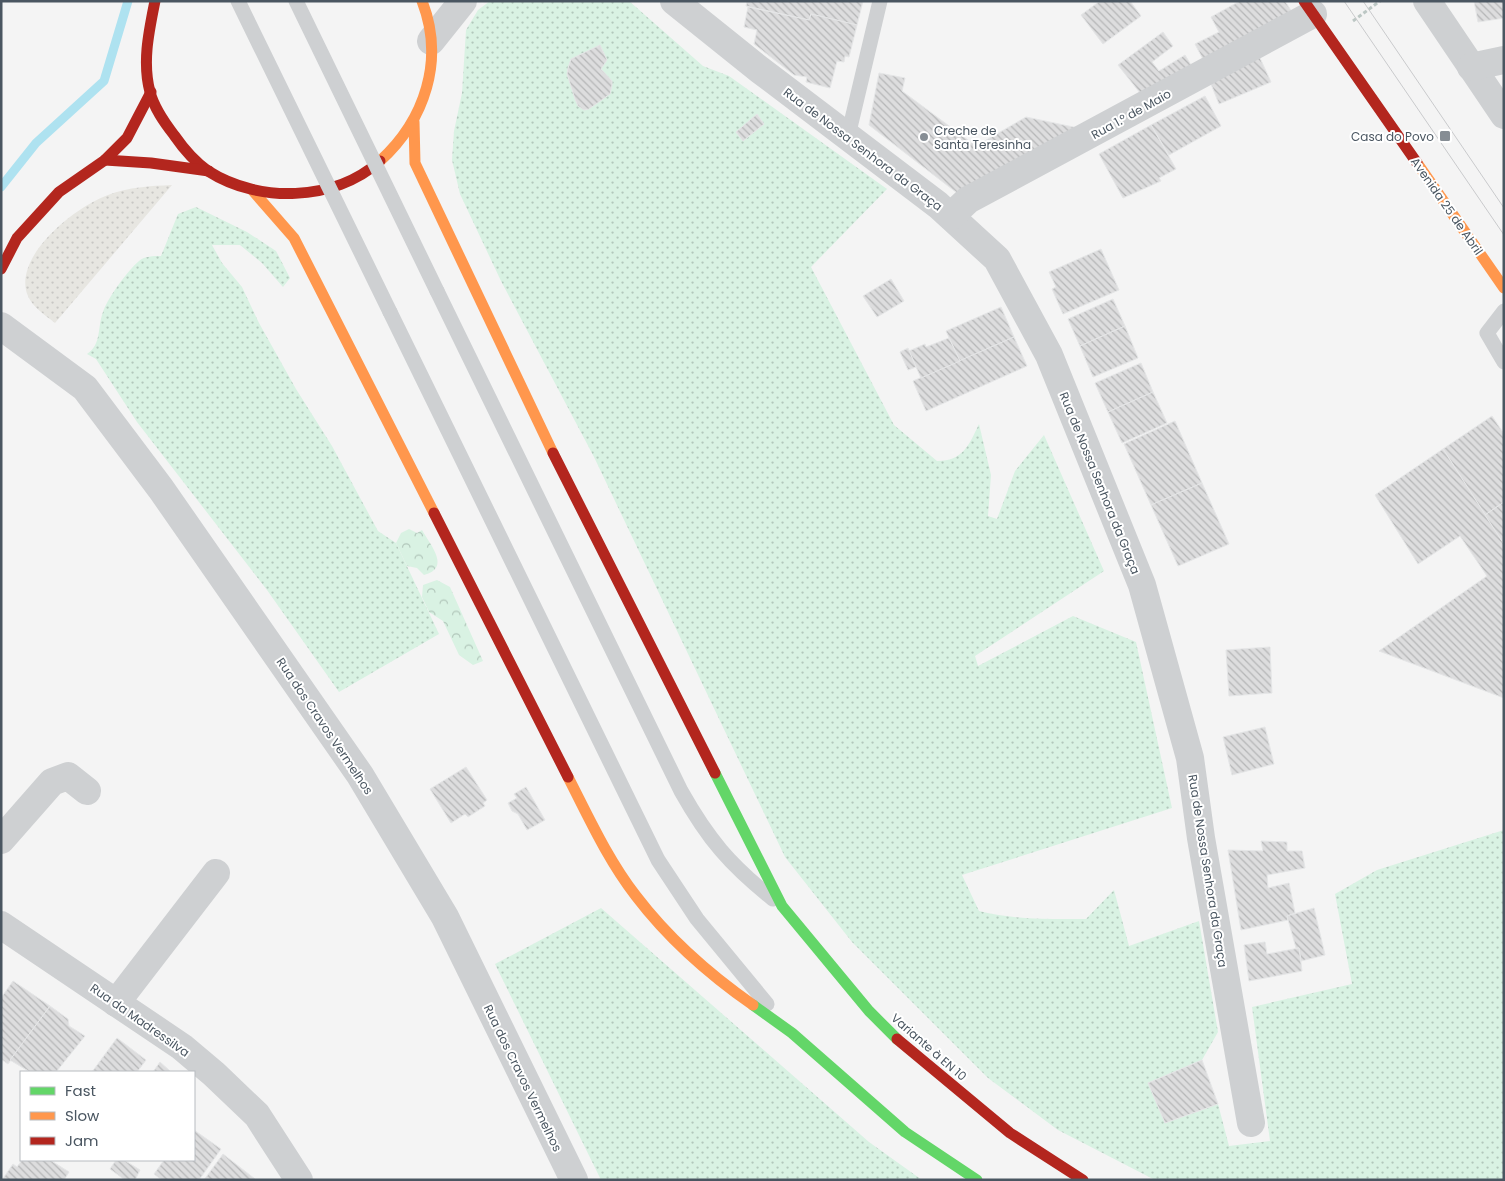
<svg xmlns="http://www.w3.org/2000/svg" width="1505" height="1181" font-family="Poppins,sans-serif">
	<defs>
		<pattern id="grass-dots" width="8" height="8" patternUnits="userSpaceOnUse" patternTransform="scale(1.25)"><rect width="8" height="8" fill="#d9f2e3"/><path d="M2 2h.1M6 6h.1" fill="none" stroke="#b2c7bb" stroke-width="1.8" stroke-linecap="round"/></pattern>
		<pattern id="forest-crowns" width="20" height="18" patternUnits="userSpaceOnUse" patternTransform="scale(1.25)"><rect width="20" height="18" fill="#d9f2e3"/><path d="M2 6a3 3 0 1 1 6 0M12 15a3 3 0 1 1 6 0" fill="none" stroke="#b2c7bb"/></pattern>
		<pattern id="sand-dots" width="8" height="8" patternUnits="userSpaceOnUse" patternTransform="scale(1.25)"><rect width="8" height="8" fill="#e7e6e1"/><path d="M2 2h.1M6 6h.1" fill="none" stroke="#c8c7c4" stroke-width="1.8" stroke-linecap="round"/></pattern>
		<pattern id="building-back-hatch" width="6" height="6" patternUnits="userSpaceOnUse" patternTransform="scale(1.25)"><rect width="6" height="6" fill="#ddddde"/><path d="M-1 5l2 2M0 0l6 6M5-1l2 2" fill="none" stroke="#b5b6b7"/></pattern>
	</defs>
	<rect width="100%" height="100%" fill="#f4f4f4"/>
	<g fill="url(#grass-dots)">
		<path d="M 490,1 L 629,1 L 703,66 L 729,76 L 887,189 L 811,267 L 894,425 L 937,461 C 963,461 969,445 979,424 L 991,475 L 988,516 L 997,519 L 1015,471 L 1044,435 L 1104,571 L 975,656 L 978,666 L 1073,616 L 1136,642 L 1172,808 L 962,875 L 979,911 C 1015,920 1050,919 1086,919 L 1114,890 L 1129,946 L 1199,921 L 1218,1032 L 1202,1060 L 1148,1083 L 1165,1123 L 1218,1104 L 1229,1146 L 1270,1141 L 1252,1007 L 1352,984 L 1335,894 L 1377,870 L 1504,830 L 1504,1180 L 1155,1180 L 1058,1130 L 988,1078 L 852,942 L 785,857 L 594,457 L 501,281 L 460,194 L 452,160 L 454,131 L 462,93 L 466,30 L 478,10 Z"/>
		<path d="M 196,207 L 247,232 L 276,251 L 290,278 L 283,287 L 262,263 L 240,245 L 212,245 L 222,263 L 242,287 L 259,323 L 296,389 L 332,446 L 378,531 L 396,543 L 439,634 L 339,692 L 267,590 L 137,422 L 96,359 L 87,354 C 102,344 97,328 103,312 C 107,299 128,270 139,261 C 145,256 153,256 161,256 L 178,214 Z"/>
		<polygon points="601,908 869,1142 922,1180 601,1180 495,964"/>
	</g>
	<g fill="url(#forest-crowns)">
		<path d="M 409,529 L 417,533 L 422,530 C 431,546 451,568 424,575 L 417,568 L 407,566 L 396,543 L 401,533 Z"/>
		<polygon points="437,580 450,587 483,661 473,665 459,655 443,621 429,612 422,597 423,585"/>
	</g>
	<path fill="url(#sand-dots)" d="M 172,185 L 55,323 C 44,314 29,305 26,290 C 18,252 77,206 108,195 C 129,187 150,186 172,185 Z"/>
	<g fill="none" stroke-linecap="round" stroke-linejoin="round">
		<polyline stroke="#aee2f0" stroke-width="9" points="1,187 36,143 104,81 128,1"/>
	</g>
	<g fill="url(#building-back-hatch)" stroke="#e5e6e7">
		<polygon points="747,1 863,1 857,25 811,14 809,20 746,6"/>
		<polygon points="1100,1 1130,1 1141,16 1103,44 1081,15"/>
		<polygon points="1285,1 1295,17 1206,65 1195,44 1219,32 1211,17 1240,1"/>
		<polygon points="1474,1 1504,1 1504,18 1478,22"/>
		<polygon points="748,7 809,20 811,14 857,25 849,57 845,56 844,62 837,61 830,88 806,82 807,77 794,75 754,44 757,30 744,27"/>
		<polygon points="1163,32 1173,46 1152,62 1159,71 1185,55 1194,70 1144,98 1118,65"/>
		<polygon points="600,45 607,60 601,69 612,81 612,85 610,94 589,109 584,110 578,106 575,99 567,74 568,68 571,59"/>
		<polygon points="1259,56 1271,82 1219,104 1209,79"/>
		<polygon points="879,73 905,78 902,91 976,146 1026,117 1078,128 961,196 869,125"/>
		<polygon points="1205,96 1221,126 1169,155 1151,125"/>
		<polygon points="757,114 764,124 743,141 736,132"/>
		<polygon points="1151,125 1176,169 1159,178 1161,181 1123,198 1099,154"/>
		<polygon points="1101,249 1119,290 1063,314 1052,289 1056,287 1049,272"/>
		<polygon points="891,279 904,301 877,317 863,296"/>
		<polygon points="1113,299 1125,326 1080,346 1068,319"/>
		<polygon points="1001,307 1014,337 960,361 946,331"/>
		<polygon points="1125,326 1138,358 1093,377 1080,346"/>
		<polygon points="1014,337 1027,366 926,411 913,381"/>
		<polygon points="949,338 960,361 921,378 909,351 925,344 926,347"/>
		<polygon points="908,348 916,367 908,370 900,352"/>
		<polygon points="1141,363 1153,392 1108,412 1095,383"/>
		<polygon points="1153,392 1167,423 1122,443 1108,412"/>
		<polygon points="1492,416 1504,434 1504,502 1485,515 1443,449"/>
		<polygon points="1175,421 1202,483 1151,505 1124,444"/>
		<polygon points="1443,449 1504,544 1504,698 1379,651 1487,576 1460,536 1418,564 1375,495"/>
		<polygon points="1202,483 1229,544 1178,566 1151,505"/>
		<polygon points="1504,502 1504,544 1485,515"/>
		<polygon points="1270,647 1272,693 1229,696 1226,650"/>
		<polygon points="1265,727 1274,764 1232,775 1223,737"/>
		<polygon points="466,767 487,800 483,803 485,806 468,817 465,814 451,823 430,789"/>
		<polygon points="526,787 545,820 527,830 518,814 512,811 508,803 517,798 514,794"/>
		<polygon points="1261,841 1287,842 1287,851 1302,851 1305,868 1267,875 1268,888 1289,883 1295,913 1287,916 1288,920 1241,930 1228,850 1263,851"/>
		<polygon points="1314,908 1325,955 1301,961 1299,948 1296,948 1287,916"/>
		<polygon points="1265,942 1267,954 1299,948 1302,971 1249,981 1244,945"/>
		<polygon points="13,981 50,1006 8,1064 1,1059 1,998"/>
		<polygon points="50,1006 68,1019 69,1026 85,1036 56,1072 30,1072 10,1060"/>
		<polygon points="117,1038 146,1060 137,1072 92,1072"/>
		<polygon points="1202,1060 1218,1104 1165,1123 1148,1083"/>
		<polygon points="160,1062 171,1072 153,1072"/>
		<polygon points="194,1130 221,1149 199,1180 162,1180 154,1174 164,1160 194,1160"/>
		<polygon points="223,1154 255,1179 254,1180 204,1180"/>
		<polygon points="22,1160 50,1160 69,1172 64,1180 2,1180 13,1164 17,1167"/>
		<polygon points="116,1160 124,1160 140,1170 135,1180 125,1180 110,1169"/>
	</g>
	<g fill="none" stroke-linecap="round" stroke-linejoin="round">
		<polyline stroke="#bcc7c4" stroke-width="3" stroke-dasharray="4 2.5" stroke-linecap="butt" points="1353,21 1380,1"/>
		<g stroke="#ced0d2" stroke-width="15">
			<polyline points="848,136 880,1"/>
			<path d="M 437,291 L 681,791 C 708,839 730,865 773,899"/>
			<polyline points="1504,311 1487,333 1504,362"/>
			<polyline points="390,312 658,860 697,919 767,1004"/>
		</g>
		<g stroke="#ced0d2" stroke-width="28">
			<polyline points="674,1 760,70 938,205 997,259 1049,355 1142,585 1190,758 1201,838 1251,1123"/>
			<polyline points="1427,1 1504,115"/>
			<polyline points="431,41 463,1"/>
			<polyline points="1471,67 1504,60"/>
			<polyline points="951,216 968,200 1313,14"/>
			<polyline points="1,326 85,388 161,489 360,775 445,917 574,1180"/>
			<polyline points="1,840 52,782 68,776 87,791"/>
			<polyline points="1,925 182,1047 214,1074 257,1115 299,1180"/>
			<polyline points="116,1003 216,873"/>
		</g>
		<g stroke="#63d668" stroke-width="11">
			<polyline points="715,773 782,906 869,1011 897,1039"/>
			<polyline points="753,1005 792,1033 905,1132 977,1180"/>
		</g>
		<g stroke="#ff974d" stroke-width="11">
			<polyline points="414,122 415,163 553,453"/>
			<path d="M 380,161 C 425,120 445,60 422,1"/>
			<polyline points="1417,163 1504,288"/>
			<polyline points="253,191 294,238 434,513"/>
			<path d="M 568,777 C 589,818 608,860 636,896 C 668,938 710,975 753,1005"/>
		</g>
		<g stroke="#b3261e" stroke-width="11">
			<path d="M 155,1 C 149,31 142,62 150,92 C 154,108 164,122 174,135 C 183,148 195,162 208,171 C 258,203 334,202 380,161"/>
			<polyline points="1304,1 1417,163"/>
			<polyline points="105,160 151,163 209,171"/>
			<polyline points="1,269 17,238 59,192 105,160 127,138 151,92"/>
			<polyline points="553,453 715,773"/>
			<polyline points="434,513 568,777"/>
			<polyline points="897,1039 1010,1133 1083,1180"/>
		</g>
		<g stroke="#c9cacc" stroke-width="1">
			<polyline points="1344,1 1504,235"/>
			<polyline points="1363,1 1504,208"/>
		</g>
		<g stroke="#ced0d2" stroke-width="15">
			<polyline points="238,1 390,312"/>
			<polyline points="296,1 437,291"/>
		</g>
	</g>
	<g fill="#868d94" stroke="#fff" stroke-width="2">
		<rect x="1439" y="130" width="12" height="12" rx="2.5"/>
		<circle cx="924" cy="137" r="5"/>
	</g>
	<g text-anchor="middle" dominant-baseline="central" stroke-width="4" stroke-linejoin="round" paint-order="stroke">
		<g font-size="12" fill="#4a5661" stroke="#fff">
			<text transform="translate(1131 114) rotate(-29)">Rua 1.º de Maio</text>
			<text transform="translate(863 149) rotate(37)">Rua de Nossa Senhora da Graça</text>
			<text transform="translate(1447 206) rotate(55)">Avenida 25 de Abril</text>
			<text transform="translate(1100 483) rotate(68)">Rua de Nossa Senhora da Graça</text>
			<text transform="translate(325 726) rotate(56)">Rua dos Cravos Vermelhos</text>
			<text transform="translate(1208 871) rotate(81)">Rua de Nossa Senhora da Graça</text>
			<text transform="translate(140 1020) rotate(35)">Rua da Madressilva</text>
			<text transform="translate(929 1047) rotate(41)">Variante à EN 10</text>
			<text transform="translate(523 1078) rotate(64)">Rua dos Cravos Vermelhos</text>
		</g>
		<g font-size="12" fill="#4a5661" stroke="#fff" text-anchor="start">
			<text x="934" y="130">Creche de<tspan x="934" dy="14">Santa Teresinha</tspan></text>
			<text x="1434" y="136" text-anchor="end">Casa do Povo</text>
		</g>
	</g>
	<rect width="1505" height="1181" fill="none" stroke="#4a5661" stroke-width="5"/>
	<rect x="20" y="1071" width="175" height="90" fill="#ffffff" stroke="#b7bbc0"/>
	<rect x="30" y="1087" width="25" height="8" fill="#63d668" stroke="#b7bbc0"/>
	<text x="65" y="1096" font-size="15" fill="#4a5661">Fast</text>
	<rect x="30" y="1112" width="25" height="8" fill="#ff974d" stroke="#b7bbc0"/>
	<text x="65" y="1121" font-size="15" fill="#4a5661">Slow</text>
	<rect x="30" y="1137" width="25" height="8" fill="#b3261e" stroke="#b7bbc0"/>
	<text x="65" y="1146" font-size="15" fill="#4a5661">Jam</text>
</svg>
